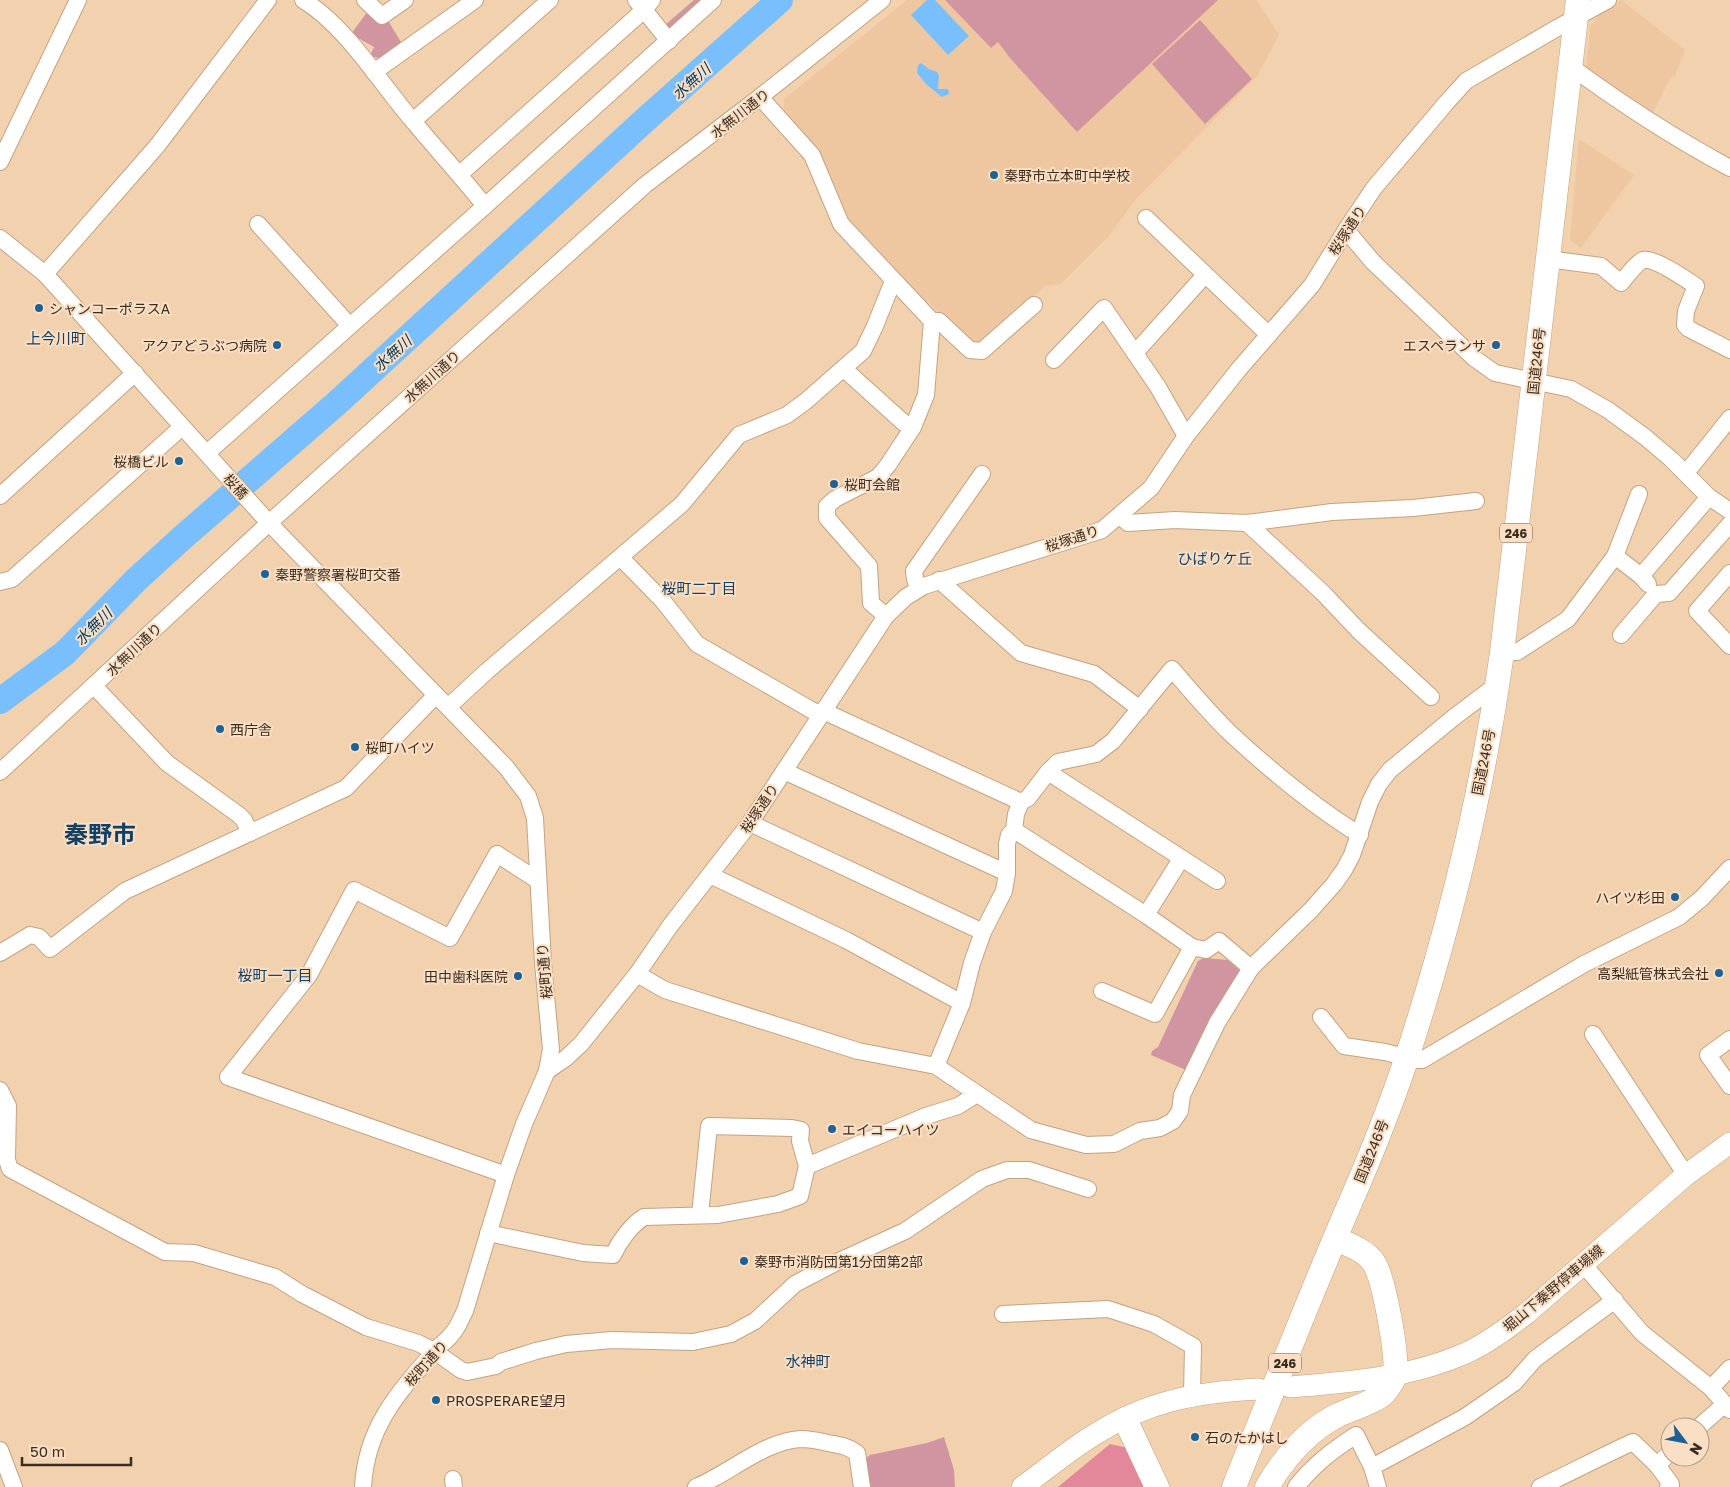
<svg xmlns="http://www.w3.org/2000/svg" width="1730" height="1487" font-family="'Golos Text','Noto Sans JP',sans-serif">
	<rect width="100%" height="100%" fill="#f2d1af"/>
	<g fill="#eec7a0">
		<polygon points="907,0 1257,0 1279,35 1258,75 1136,199 1108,237 1061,284 1045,286 980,346 971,347 929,302 925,305 850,223 839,203 819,151 784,110 784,99"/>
		<polygon points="1622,0 1624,0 1625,3 1685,50 1674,78 1671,77 1650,118 1586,71 1590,27 1600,13"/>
		<polygon points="1579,139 1634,175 1581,248 1570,240"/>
	</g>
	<g fill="#d095a0">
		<polygon points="694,0 707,0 674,31 664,26"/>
		<polygon points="945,0 1218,0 1077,132 1010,58 998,42 991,48"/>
		<polygon points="368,11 387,19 401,42 379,58 370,56 374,47 351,34"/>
		<polygon points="1200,20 1252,79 1205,124 1152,64"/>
		<polygon points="1204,958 1228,960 1239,970 1240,977 1186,1070 1151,1055 1152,1051 1158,1047 1198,961"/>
		<polygon points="944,1437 954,1470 955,1487 867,1487 863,1460 870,1455 927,1443"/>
	</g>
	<polygon fill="#e3889a" points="1110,1444 1128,1448 1148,1487 1058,1487"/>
	<g fill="#7abffd">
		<polygon points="927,0 935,0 969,36 948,55 911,15"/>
		<polygon points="921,63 929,69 937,72 939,76 938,89 947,89 949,91 949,94 942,97 927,85 917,73 918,65"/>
	</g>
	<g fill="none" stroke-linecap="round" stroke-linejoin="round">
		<polyline stroke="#7abffd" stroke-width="26" points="0,701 65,653 136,580 182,538 337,403 645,120 780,0"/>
		<g stroke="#c3a382" stroke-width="18">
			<g id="minor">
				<path d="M 303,0 C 347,27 380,83 413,121 C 437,150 462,177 485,206"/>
				<polyline points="365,0 382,16 405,0"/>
				<polyline points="636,0 669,41"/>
				<path d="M 1570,66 C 1623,105 1672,137 1730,168"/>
				<polyline points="374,72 475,0"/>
				<polyline points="760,97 812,155 841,224 932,321 939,321 970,350 982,351 1034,305"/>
				<polyline points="413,121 550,0"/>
				<polyline points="0,162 78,0"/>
				<polyline points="460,174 644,10 652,0"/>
				<polyline points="1146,218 1269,335"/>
				<polyline points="258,224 350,326"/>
				<polyline points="1346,230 1373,262 1474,358 1495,373 1571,389 1608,410 1645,437 1671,459 1709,497 1730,511"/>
				<path d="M 0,238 L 45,274 L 269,523 L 506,767 L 528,796 L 535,818 L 543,963 L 551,1049 L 547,1071 L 524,1124 L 506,1175 L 465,1311 C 461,1318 458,1328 452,1334 C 447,1341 438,1346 433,1353 C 396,1395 366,1429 363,1487"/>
				<path d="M 1548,259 L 1601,266 L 1621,283 C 1627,276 1635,264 1643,260 C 1652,256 1687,280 1696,286 L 1686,311 L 1685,325 L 1689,329 L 1730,350"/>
				<polyline points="45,274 157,146 268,0"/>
				<polyline points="1135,353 1205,275"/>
				<polyline points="1054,360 1104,308 1158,387 1186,436"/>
				<polyline points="844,369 904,423 913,427"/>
				<polyline points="207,453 485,206 713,0"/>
				<polyline points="1686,473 1730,418"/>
				<polyline points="0,496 135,373"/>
				<polyline points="1120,516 1128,523 1175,520 1247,523 1332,512 1413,508 1476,501"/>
				<polyline points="1247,523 1323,593 1359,631 1431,697"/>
				<polyline points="1615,556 1641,576 1648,584"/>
				<polyline points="621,558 663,601 697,644 820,715"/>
				<polyline points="1730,573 1697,611 1730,646"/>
				<polyline points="1641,576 1709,497"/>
				<polyline points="939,580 1021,653 1094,674 1140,709"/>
				<polyline points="0,582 12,579 182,427"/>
				<polyline points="918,589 915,579 914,571 982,474"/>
				<polyline points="886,616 871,603 869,566 827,518 827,506 835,499 878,477 888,465 913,427 926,395 932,321"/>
				<polyline points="1621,635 1656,594 1669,593 1730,524"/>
				<polyline points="1502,653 1517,652 1568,619 1615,556 1639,494"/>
				<polyline points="94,686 167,763 239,815 244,820 250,833"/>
				<polyline points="448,707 487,671 682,504 739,435 787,415 806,401 863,351 875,326 893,281"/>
				<polyline points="823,710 834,716 1021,802"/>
				<polyline points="784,771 1007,873"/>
				<polyline points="0,772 269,523 645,185 760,97 882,0"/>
				<path d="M 1048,772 L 1058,762 L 1096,754 L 1113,741 L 1172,669 C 1191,691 1210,714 1231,734 C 1269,769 1316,808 1360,835"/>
				<polyline points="750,823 983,932"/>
				<polyline points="710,875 846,940 962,1003"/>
				<polyline points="1217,881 1048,772 1028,798 1021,802 1016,814 1014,830 1146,915 1192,947 1206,950 1219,941 1251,968"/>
				<polyline points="1146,915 1181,859"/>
				<polyline points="0,953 30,935 39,937 50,949 125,891 346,788 436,695"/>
				<polyline points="637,974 665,990 858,1051 936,1066 1031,1130 1086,1145 1114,1144 1140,1131 1160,1128 1173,1121 1180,1111 1182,1095 1217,1023 1251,968 1311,910 1334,884 1344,870 1352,855 1370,802 1379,784 1390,770 1453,718 1498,684"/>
				<polyline points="1102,991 1155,1014 1192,947"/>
				<polyline points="1321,1017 1344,1046 1385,1052 1416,1060 1422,1060 1584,964 1679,917 1702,898 1730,868"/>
				<polyline points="1593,1034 1686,1175"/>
				<polyline points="1730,1039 1708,1055 1730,1086"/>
				<polyline points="936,1066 962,1003 972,963 983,932 1004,891 1007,873 1007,844 1009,835 1014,830"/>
				<polyline points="547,1071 566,1058 581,1044 637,974 670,926 750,823 886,616 906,597 924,586 1102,530 1151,488 1186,436 1239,369 1312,285 1346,230 1374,188 1447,102 1466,81 1557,28 1608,0"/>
				<polyline points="0,1090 8,1106 7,1160 10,1169 165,1252 194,1253 275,1277 302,1294 366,1327 418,1343 434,1351 461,1370 467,1372 496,1366 501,1362 536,1351 566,1344 612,1340 693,1342 731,1334 755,1321 795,1284 837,1262 905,1231 982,1179 1007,1170 1029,1170 1088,1189"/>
				<polyline points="807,1166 926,1116 958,1106 977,1094"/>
				<polyline points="506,1175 228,1077 309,975 354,890 450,938 497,854 537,880"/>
				<path d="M 488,1233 L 583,1253 L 613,1255 C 619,1242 631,1225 644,1217 L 718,1215 L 778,1204 L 800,1196 L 807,1166 L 800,1141 L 801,1130 L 792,1128 L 709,1126 L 700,1215"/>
				<polyline points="1583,1264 1642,1333 1711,1388 1730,1410"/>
				<polyline points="1003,1314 1108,1309 1154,1324 1193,1346 1192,1395"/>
				<polyline points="1711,1388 1730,1368"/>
				<polyline points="1699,1427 1725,1404"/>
				<polyline points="0,1450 14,1487"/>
				<polyline points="1657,1465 1670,1453"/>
				<polyline points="1372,1467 1378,1487"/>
				<polyline points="453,1479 454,1487"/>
				<path d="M 696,1487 C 730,1473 764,1441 801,1439 C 811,1439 819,1441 828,1443 C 839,1445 848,1446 857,1453 L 862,1487"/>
				<path d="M 1296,1487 C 1313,1465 1333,1450 1356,1435 L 1372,1467 L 1465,1417 L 1514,1383 L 1535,1359 L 1615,1300"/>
				<path d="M 1540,1487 C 1572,1472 1602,1456 1633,1442 L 1657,1465 L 1671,1484 L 1668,1487"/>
			</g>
		</g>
		<g stroke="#c3a382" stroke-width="22">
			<g id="major">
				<path d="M 1290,1387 C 1350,1382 1410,1378 1466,1353 C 1488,1343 1508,1328 1527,1313 L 1686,1175 L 1730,1143"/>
				<path d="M 1022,1487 C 1046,1470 1069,1450 1094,1435 C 1147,1401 1197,1392 1259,1389"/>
			</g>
		</g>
		<g stroke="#c3a382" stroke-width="25">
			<g id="highway">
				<polyline points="1125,1419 1157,1487"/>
				<path d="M 1234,1487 C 1270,1397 1306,1306 1344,1217 C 1367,1165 1389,1111 1407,1057 C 1450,926 1483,789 1502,653 L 1578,0"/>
				<path d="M 1267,1487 C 1284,1458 1307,1431 1338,1415 C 1349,1410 1376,1401 1383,1394 C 1387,1390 1394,1380 1395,1375 C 1398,1355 1384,1279 1374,1263 C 1365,1250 1349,1245 1336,1239"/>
			</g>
		</g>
		<use href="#minor" stroke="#fff" stroke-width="16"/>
		<use href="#major" stroke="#fff" stroke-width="21"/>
		<use href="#highway" stroke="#fff" stroke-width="24"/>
	</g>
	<g fill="#1e6196" stroke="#fbdfc4" stroke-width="2">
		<circle cx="994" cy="175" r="5"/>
		<circle cx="39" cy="308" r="5"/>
		<circle cx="277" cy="345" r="5"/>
		<circle cx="1496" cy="345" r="5"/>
		<circle cx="179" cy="461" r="5"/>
		<circle cx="834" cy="484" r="5"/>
		<circle cx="265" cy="574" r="5"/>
		<circle cx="220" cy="729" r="5"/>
		<circle cx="355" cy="747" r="5"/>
		<circle cx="1675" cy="897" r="5"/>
		<circle cx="1719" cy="973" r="5"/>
		<circle cx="518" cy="976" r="5"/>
		<circle cx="832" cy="1129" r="5"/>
		<circle cx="744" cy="1261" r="5"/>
		<circle cx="436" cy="1400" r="5"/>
		<circle cx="1195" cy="1437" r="5"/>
	</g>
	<g text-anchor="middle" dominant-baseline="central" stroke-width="4" stroke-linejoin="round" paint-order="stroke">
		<g fill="#fbdfc4" stroke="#756352" stroke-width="1">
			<rect x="1500" y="523.5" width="32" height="19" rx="4"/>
			<rect x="1269" y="1353.5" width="32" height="19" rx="4"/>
		</g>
		<g font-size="12" font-weight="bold" fill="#3b2e21">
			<text x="1516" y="533">246</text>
			<text x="1285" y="1363">246</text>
		</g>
		<g font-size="14" fill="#3b2e21" stroke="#fbdfc4">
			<text transform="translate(740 113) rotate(-38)">水無川通り</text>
			<text transform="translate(1347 230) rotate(-57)">桜塚通り</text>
			<text transform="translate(1536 361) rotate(-84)">国道246号</text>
			<text transform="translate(432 376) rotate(-42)">水無川通り</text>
			<text transform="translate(236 486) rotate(48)">桜橋</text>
			<text transform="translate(1072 538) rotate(-18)">桜塚通り</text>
			<text transform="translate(134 649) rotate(-43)">水無川通り</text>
			<text transform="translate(1483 762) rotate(-79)">国道246号</text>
			<text transform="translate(759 808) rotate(-56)">桜塚通り</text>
			<text transform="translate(544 971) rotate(-95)">桜町通り</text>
			<text transform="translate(1371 1151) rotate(-68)">国道246号</text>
			<text transform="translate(1553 1288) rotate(-40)">堀山下秦野停車場線</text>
			<text transform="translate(426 1363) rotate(-48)">桜町通り</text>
		</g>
		<g font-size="14" fill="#3b2e21" stroke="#fbdfc4" text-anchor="start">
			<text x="1004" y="175">秦野市立本町中学校</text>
			<text x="49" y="308">シャンコーポラスA</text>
			<text x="267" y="345" text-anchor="end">アクアどうぶつ病院</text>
			<text x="1486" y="345" text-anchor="end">エスペランサ</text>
			<text x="169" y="461" text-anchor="end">桜橋ビル</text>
			<text x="844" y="484">桜町会館</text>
			<text x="275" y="574">秦野警察署桜町交番</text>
			<text x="230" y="729">西庁舎</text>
			<text x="365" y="747">桜町ハイツ</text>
			<text x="1665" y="897" text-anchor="end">ハイツ杉田</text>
			<text x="1709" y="973" text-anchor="end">高梨紙管株式会社</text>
			<text x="508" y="976" text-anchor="end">田中歯科医院</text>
			<text x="842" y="1129">エイコーハイツ</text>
			<text x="754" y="1261">秦野市消防団第1分団第2部</text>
			<text x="446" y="1400">PROSPERARE望月</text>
			<text x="1205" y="1437">石のたかはし</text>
		</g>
		<g font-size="15" font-style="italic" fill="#00355c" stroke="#fbdfc4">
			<text transform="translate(691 81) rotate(-42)">水無川</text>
			<text transform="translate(392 353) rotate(-42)">水無川</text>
			<text transform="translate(93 626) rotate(-45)">水無川</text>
		</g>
		<g font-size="15" fill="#134065" stroke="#fbdfc4">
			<text x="56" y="338">上今川町</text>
			<text x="1215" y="558">ひばりケ丘</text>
			<text x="699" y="588">桜町二丁目</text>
			<text x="275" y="975">桜町一丁目</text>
			<text x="808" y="1361">水神町</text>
		</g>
		<g font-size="24" font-weight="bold" fill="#134065" stroke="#fbdfc4">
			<text x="100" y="833">秦野市</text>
		</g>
	</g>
	<g transform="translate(1685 1442) rotate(122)"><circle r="24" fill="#fbdfc4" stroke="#ae9883"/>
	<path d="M0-4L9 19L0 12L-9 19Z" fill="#1e6196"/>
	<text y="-8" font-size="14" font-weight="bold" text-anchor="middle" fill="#3b2e21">N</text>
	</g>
	<path d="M22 1457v8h109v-8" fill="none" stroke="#3b2e21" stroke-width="2.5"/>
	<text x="30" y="1457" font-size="15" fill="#3b2e21" stroke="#fbdfc4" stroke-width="4" paint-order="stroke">50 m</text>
</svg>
